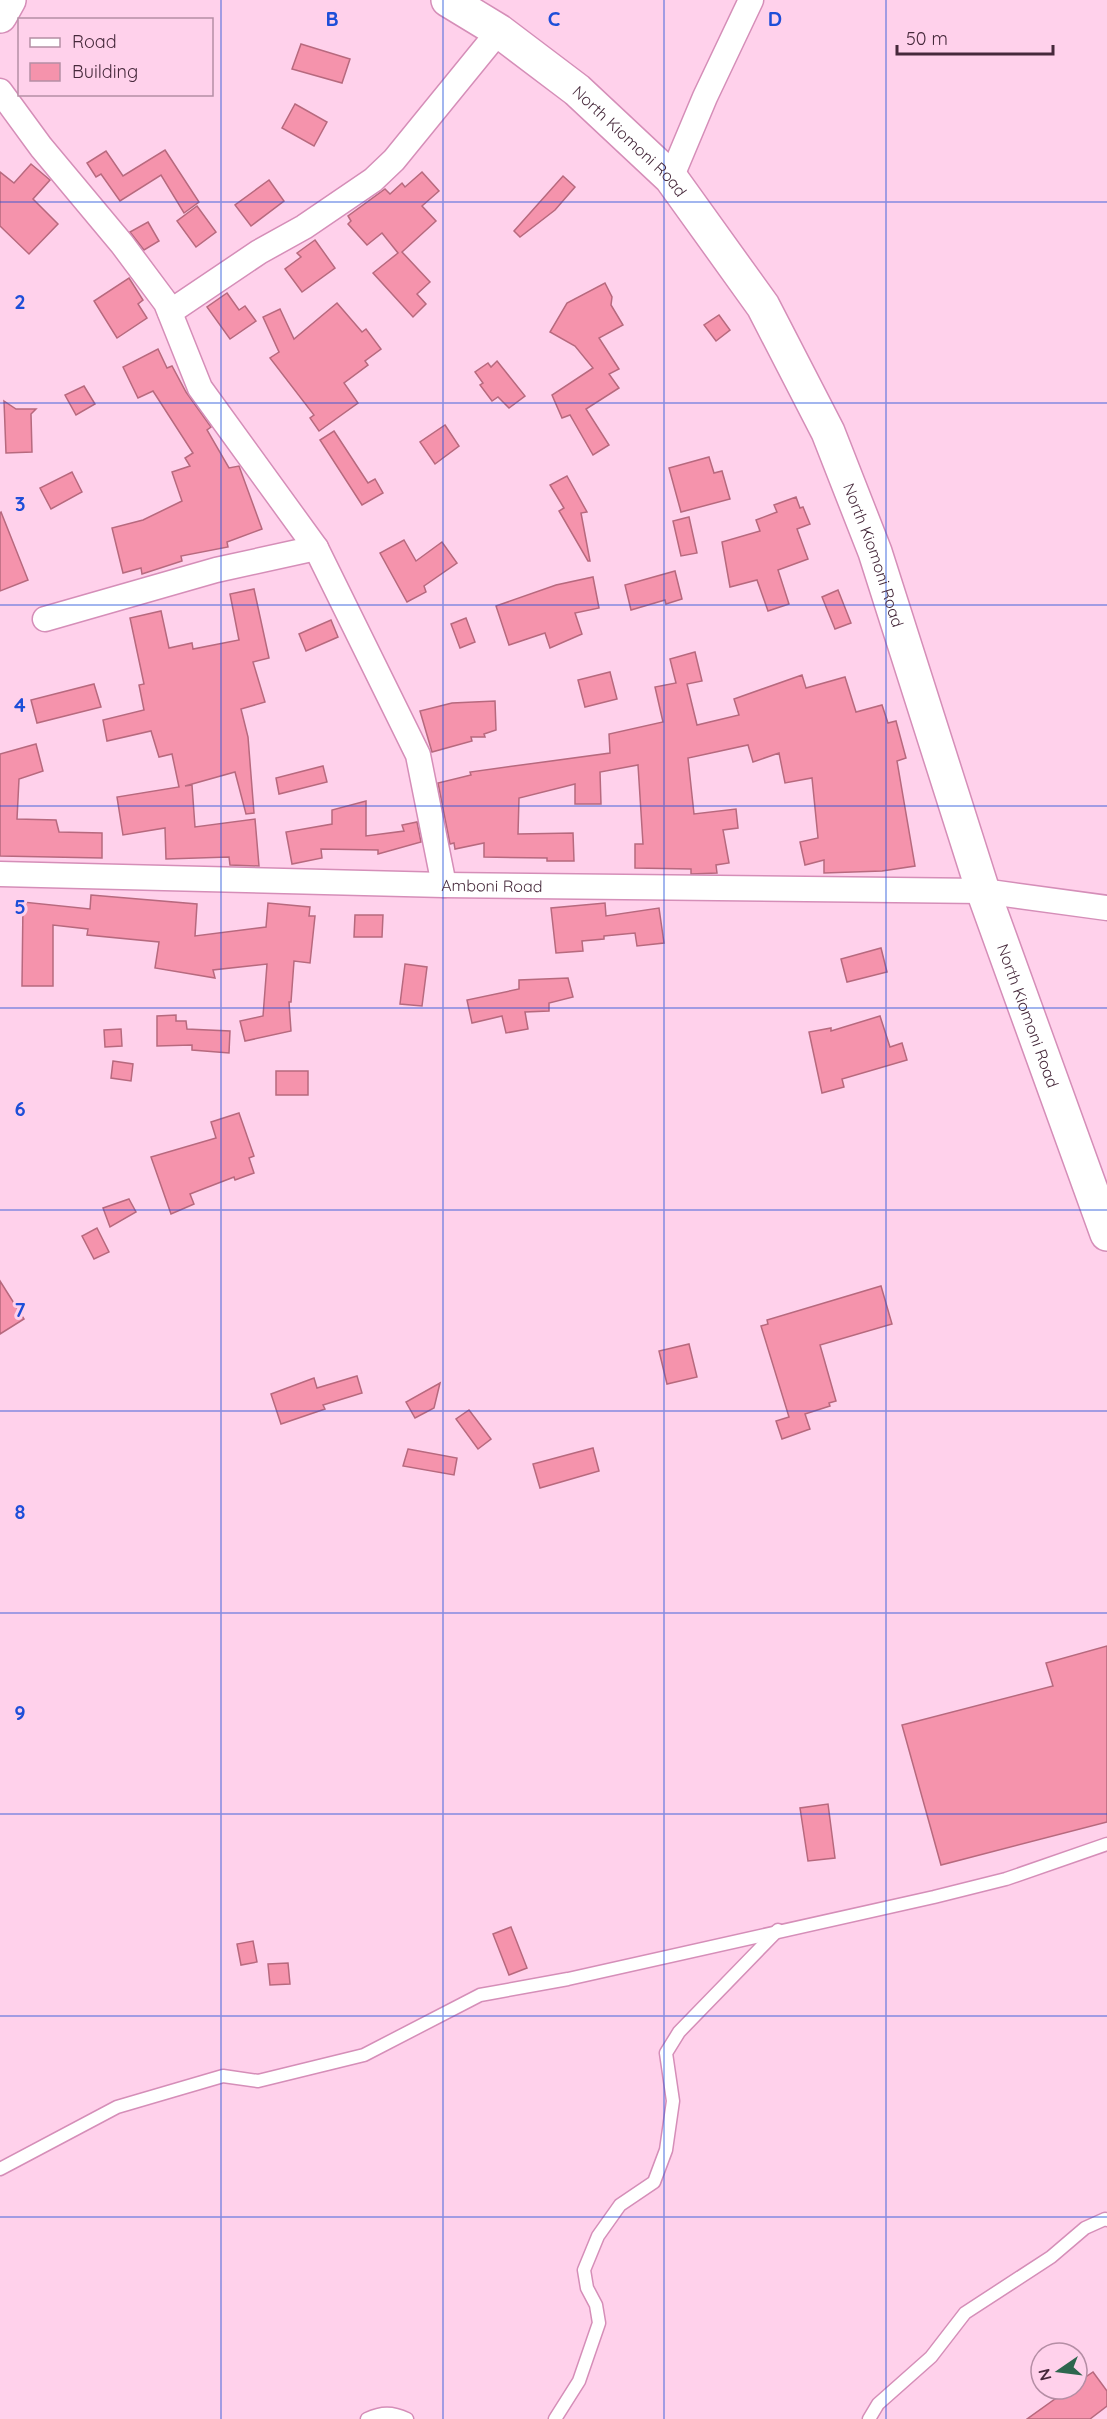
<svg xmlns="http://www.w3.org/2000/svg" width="1107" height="2419" font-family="Quicksand,sans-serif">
	<rect width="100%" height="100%" fill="#ffd1eb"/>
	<g fill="#f593ac" stroke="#b7697e" stroke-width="1.5">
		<polygon points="301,44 350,59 342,83 292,69"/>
		<polygon points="295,104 327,122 314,146 282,128"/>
		<polygon points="165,150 199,202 184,213 161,175 120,201 101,174 96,177 87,163 106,151 123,176"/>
		<polygon points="31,164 50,180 33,199 58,224 29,254 0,226 0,172 14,183"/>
		<polygon points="422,172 439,191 422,206 436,221 402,252 430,282 417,294 426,304 413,317 373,273 398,253 382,233 367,245 348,224 351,221 348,216 385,189 390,194 402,183 405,187"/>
		<polygon points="563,176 575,187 555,210 520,237 514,231"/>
		<polygon points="269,180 284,201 251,226 235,205"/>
		<polygon points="197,206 216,232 196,247 177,221"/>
		<polygon points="148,222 159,241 144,250 130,232"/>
		<polygon points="315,240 335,268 302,292 285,269 301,257 297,253"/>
		<polygon points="129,278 143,300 138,304 147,318 117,338 94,301"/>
		<polygon points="605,283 612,297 611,305 623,325 599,338 619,369 609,374 619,388 586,409 609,445 593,455 570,415 562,418 552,395 593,368 575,346 550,332 567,303"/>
		<polygon points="227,293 239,310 245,306 256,321 230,339 207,307"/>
		<polygon points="337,303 362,332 366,329 381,349 365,361 368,365 344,383 358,403 319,431 310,418 314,415 270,358 279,352 263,317 280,309 294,339"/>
		<polygon points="719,315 730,330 716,341 704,325"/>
		<polygon points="158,349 167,368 172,366 186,392 211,427 207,430 229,468 239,466 262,529 227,542 228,547 181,556 182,561 142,574 141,568 123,573 112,528 143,520 182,501 172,472 190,466 185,458 193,453 153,391 138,398 123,367"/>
		<polygon points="497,361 525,396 509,408 498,397 492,401 480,385 483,383 475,372 488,363 491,367"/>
		<polygon points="84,386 95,404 76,415 65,395"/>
		<polygon points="4,401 16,409 36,409 31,414 32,452 6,453"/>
		<polygon points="445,425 459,446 435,464 420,442"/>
		<polygon points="334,431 368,483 375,479 383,493 362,505 320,440"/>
		<polygon points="709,457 714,473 722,471 730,499 681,512 669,468"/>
		<polygon points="72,472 82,492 51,509 40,488"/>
		<polygon points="567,476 587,512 581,513 590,561 588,561 559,511 564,508 550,485"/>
		<polygon points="796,497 800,508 803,507 810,524 797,529 808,559 778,570 789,604 768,611 757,580 730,587 722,542 760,531 756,520 777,512 774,505"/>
		<polygon points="1,512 28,580 0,591 0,513"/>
		<polygon points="689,517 697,553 681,556 673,521"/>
		<polygon points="404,540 416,561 442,542 457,563 424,586 426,592 407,602 380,553"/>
		<polygon points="675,571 682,599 666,604 665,600 631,610 625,585"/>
		<polygon points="593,577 599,608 575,613 582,634 550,648 545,633 509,645 496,606 556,585"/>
		<polygon points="254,589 269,658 253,662 265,702 241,709 248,737 254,813 246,814 235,772 185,786 192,785 195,827 255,819 259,866 230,865 229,857 166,859 165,828 123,835 117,797 179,787 172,754 159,757 151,731 107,741 103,720 144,710 139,685 144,684 130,618 161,611 169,648 192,643 193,649 239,640 230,594"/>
		<polygon points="838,590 851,623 835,629 822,597"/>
		<polygon points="466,618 475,642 460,648 451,624"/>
		<polygon points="331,620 338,637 306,651 299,634"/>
		<polygon points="695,652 702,681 687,684 697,725 739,715 734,699 802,675 806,688 845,677 856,712 882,705 888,723 896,721 906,758 897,761 915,866 882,871 824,873 824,860 805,865 800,842 818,838 812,778 785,783 779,753 753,762 748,745 688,758 694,814 736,809 738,828 723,830 729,863 716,865 717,873 691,874 691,869 635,868 635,844 643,844 638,765 600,772 601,804 575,804 575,784 519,798 518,834 573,833 574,861 547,861 547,858 484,857 484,843 455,849 454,843 450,844 438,783 471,775 470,772 610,753 609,734 663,722 655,687 676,683 670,659"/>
		<polygon points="610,672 617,699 585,707 578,680"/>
		<polygon points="94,684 101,707 37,723 31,700"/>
		<polygon points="495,701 496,730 484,734 485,737 471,737 472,741 432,752 420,711 452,703"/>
		<polygon points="36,744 43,771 19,779 17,819 56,820 59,832 102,833 102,858 0,856 0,754"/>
		<polygon points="323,766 327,782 279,794 276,778"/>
		<polygon points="366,801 366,836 404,831 402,825 417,822 421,842 378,854 378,850 321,849 322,858 292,864 286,832 332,824 332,810"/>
		<polygon points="91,895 197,904 195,936 266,927 268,903 310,907 309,916 315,916 310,963 294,961 291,1002 289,1002 291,1031 245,1041 240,1021 263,1016 267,964 213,970 215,978 155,968 159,942 87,935 88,929 53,925 53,986 22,986 23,902 90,909"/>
		<polygon points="605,903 606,916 659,908 664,943 637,946 635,933 604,936 604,939 582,941 583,951 556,953 551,908"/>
		<polygon points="355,915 383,915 382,937 354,937"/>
		<polygon points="881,948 887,972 847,982 841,959"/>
		<polygon points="405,964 427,967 422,1006 400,1004"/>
		<polygon points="568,978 573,997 549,1003 549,1011 525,1012 528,1029 506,1033 502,1016 472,1023 467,1000 519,989 519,980"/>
		<polygon points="176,1015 176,1021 186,1021 187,1029 230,1031 229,1053 192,1050 192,1045 157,1046 157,1016"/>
		<polygon points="880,1016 890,1047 902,1043 907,1060 842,1079 844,1087 822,1093 809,1032 831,1028 831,1031"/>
		<polygon points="121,1029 122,1046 105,1047 104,1030"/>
		<polygon points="113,1061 133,1064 131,1081 111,1078"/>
		<rect x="276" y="1071" width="32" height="24"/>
		<polygon points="239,1113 254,1156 249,1158 254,1173 235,1180 234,1177 190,1194 194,1204 171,1214 151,1157 216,1138 211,1122"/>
		<polygon points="129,1199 136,1212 110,1227 103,1208"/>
		<polygon points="97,1228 109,1252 94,1259 82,1236"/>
		<polygon points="0,1281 24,1319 0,1334"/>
		<polygon points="881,1286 892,1324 820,1345 836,1401 829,1403 830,1406 805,1414 810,1429 782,1439 776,1421 789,1417 761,1326 768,1324 767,1320"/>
		<polygon points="689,1344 697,1377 667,1384 659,1351"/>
		<polygon points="357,1376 362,1393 323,1405 325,1409 281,1424 271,1394 314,1378 317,1388"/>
		<polygon points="440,1383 434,1408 415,1418 406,1402"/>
		<polygon points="469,1410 491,1439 478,1449 456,1419"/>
		<polygon points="593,1448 599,1471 540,1488 533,1464"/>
		<polygon points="408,1449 457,1458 454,1475 403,1466"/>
		<polygon points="1107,1646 1107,1822 941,1865 902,1725 1053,1686 1046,1663"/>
		<polygon points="828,1804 835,1858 808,1861 800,1808"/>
		<polygon points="511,1927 527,1968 509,1975 493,1934"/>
		<polygon points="253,1941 257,1962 241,1965 237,1944"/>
		<polygon points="288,1963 290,1984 270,1985 268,1964"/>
		<polygon points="1093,2372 1107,2391 1107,2406 1090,2419 1027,2419 1069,2389 1077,2389 1077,2383"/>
	</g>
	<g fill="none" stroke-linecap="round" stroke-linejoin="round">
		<g stroke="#d58eb8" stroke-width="15">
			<g id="service">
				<polyline points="0,2169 117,2107 223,2076 258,2081 364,2055 480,1995 568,1979 934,1897 1006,1879 1107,1844"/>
				<path d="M 367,2419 C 382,2412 392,2412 407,2419"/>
				<polyline points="555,2419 579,2381 599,2323 596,2305 587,2288 584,2270 598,2236 620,2205 654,2182 666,2150 673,2101 666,2053 679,2032 778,1930"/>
				<polyline points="869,2419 878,2404 931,2357 965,2313 1051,2257 1085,2228 1105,2219 1107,2220"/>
			</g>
		</g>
		<g stroke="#d58eb8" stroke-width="27">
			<g id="minor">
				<polyline points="0,91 41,147 122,244 166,303 200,388 316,548 418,755 444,885"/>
				<polyline points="671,178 705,97 751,0"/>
				<polyline points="170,312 259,252 304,227 373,180 394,160 499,31"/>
				<polyline points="45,619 216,570 316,548"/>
				<path id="s1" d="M 0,874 L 444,885 L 983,891 L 1107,908"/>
			</g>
		</g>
		<g stroke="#d58eb8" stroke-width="36">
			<g id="secondary">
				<path id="s2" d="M 448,0 L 499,31 L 577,90 L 671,178 L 763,306 L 828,432 L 875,552 L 983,891 L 1107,1234"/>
			</g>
		</g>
		<g stroke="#d58eb8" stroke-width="36">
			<polyline id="trunk" points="0,16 9,0"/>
		</g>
		<use href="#service" stroke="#fff" stroke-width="12"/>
		<use href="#minor" stroke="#fff" stroke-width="24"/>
		<use href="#secondary" stroke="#fff" stroke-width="33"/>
		<use href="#trunk" stroke="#fff" stroke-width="33"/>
	</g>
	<path fill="none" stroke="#1d4ed8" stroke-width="1.5" stroke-opacity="0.55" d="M 221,0 L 221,2419M 443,0 L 443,2419M 664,0 L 664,2419M 886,0 L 886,2419M 0,202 L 1107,202M 0,403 L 1107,403M 0,605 L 1107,605M 0,806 L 1107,806M 0,1008 L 1107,1008M 0,1210 L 1107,1210M 0,1411 L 1107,1411M 0,1613 L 1107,1613M 0,1814 L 1107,1814M 0,2016 L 1107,2016M 0,2217 L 1107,2217"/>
	<g text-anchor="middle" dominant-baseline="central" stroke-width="6" stroke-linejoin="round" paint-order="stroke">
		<g font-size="16" fill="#46293b" stroke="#ffd1eb">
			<text stroke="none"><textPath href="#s2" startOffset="231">North Kiomoni Road</textPath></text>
			<text stroke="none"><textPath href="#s2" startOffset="717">North Kiomoni Road</textPath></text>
			<text stroke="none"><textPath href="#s1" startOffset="492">Amboni Road</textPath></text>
			<text stroke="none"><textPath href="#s2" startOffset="1203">North Kiomoni Road</textPath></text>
		</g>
	</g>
	<g font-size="20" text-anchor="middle" font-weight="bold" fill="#1d4ed8" stroke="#ffd1eb" stroke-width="6" stroke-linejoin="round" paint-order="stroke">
		<text x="332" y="26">B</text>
		<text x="554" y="26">C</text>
		<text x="775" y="26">D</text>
		<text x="20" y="309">2</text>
		<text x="20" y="511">3</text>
		<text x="20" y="712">4</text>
		<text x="20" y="914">5</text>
		<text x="20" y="1116">6</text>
		<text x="20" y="1317">7</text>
		<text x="20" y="1519">8</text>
		<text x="20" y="1720">9</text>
	</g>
	<rect x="18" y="18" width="195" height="78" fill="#ffd1eb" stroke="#b58ea5" stroke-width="1.5"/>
	<rect x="30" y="38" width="30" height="9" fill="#ffffff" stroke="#b58ea5" stroke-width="1.5"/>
	<text x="72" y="48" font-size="18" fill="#46293b">Road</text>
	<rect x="30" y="63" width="30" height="18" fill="#f593ac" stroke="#b58ea5" stroke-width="1.5"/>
	<text x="72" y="78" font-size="18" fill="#46293b">Building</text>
	<g transform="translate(1059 2371) rotate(256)"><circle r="28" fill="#ffd1eb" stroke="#b58ea5" stroke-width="1.5"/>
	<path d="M0-4.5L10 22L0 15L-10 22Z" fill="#2e664e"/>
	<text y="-9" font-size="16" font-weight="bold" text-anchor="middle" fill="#46293b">N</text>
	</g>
	<path d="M897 45v9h156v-9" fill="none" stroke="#46293b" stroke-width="3"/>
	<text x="906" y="45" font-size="18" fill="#46293b" stroke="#ffd1eb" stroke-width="4.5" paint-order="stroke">50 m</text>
</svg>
